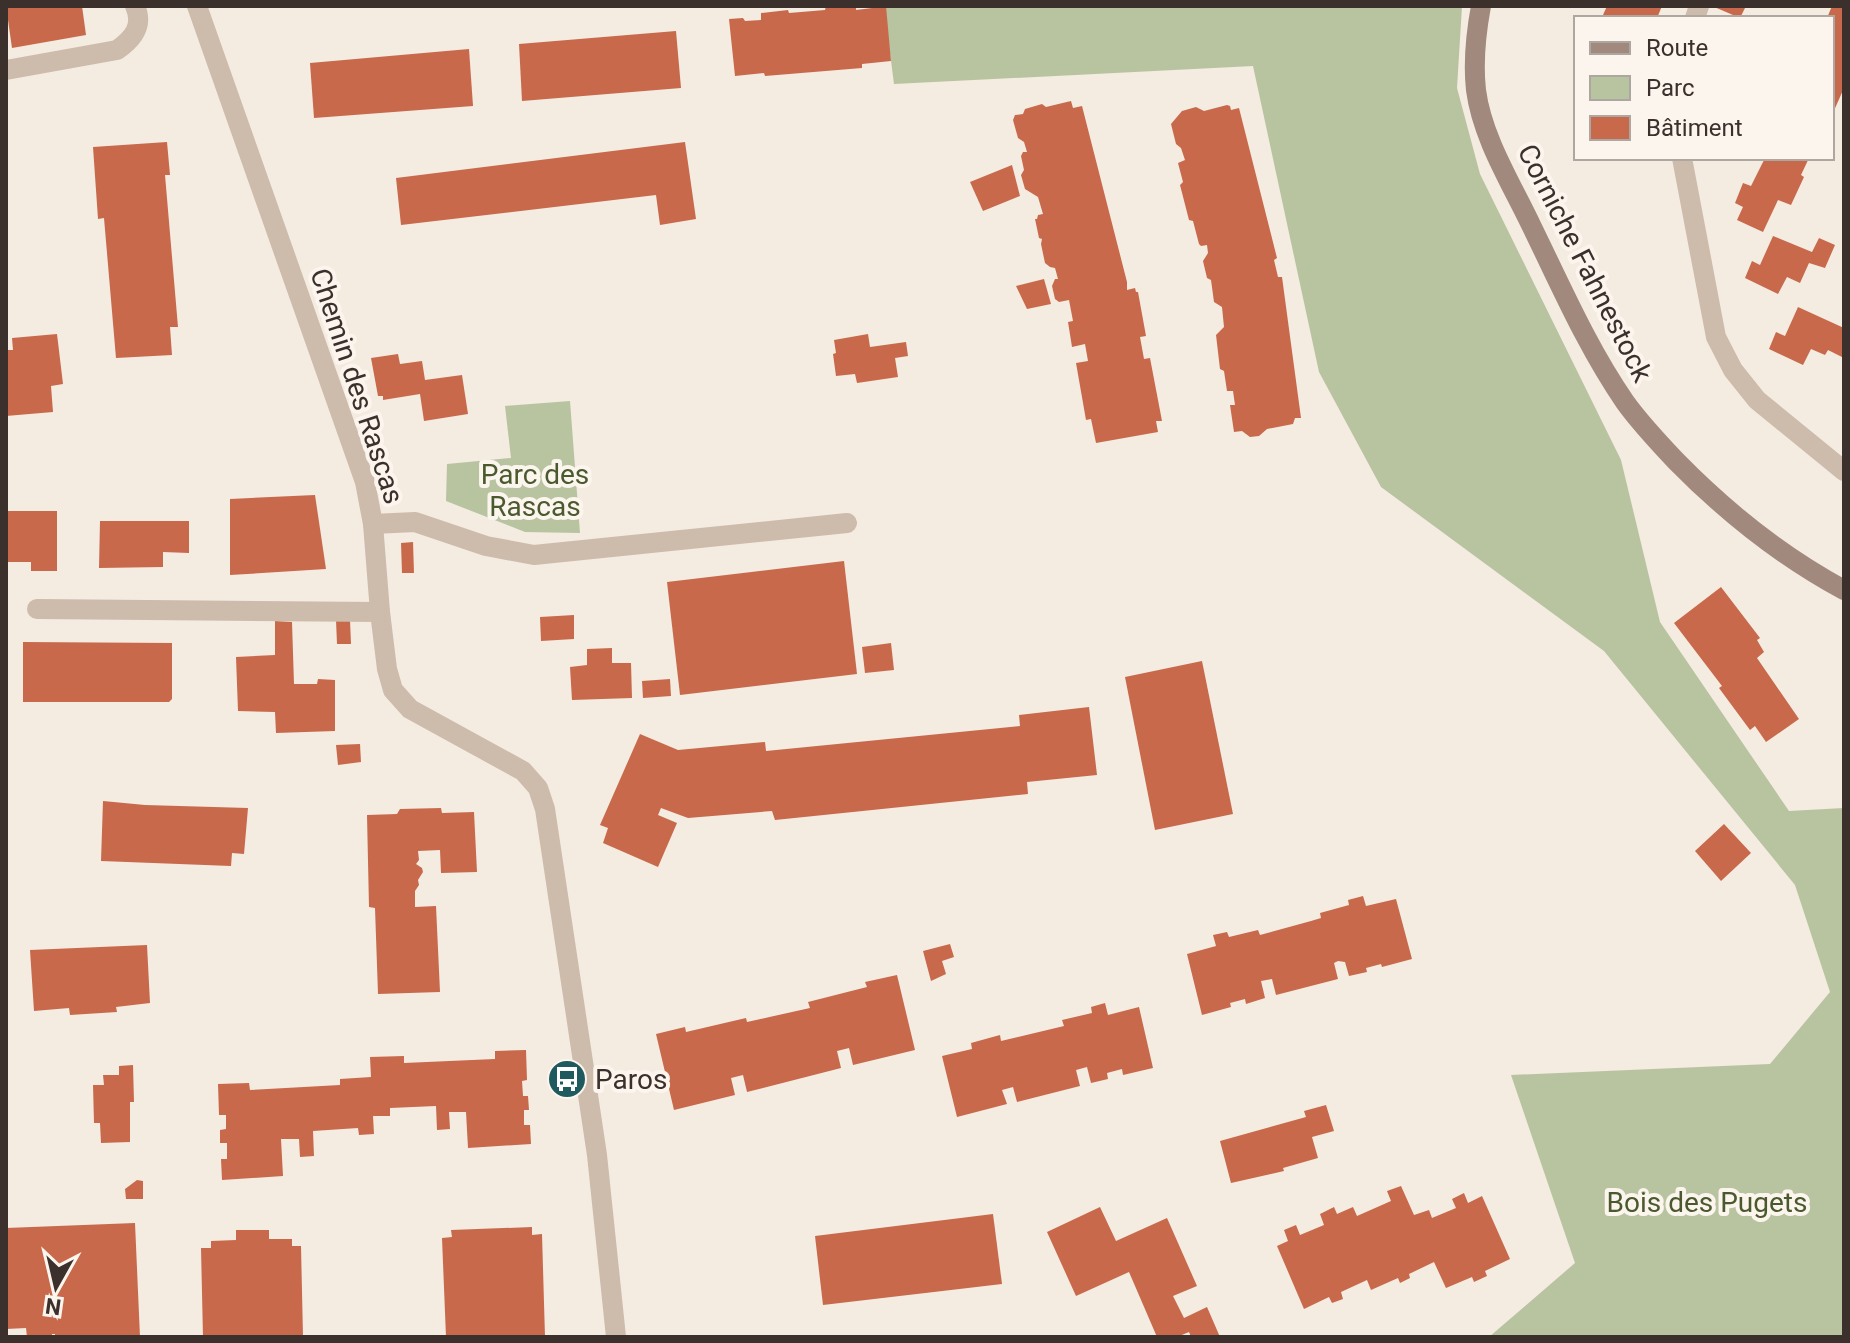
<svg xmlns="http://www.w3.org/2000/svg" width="1850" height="1343" font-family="Roboto,sans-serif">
	<rect width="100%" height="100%" fill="#f4ebe1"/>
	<g fill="#b8c4a0">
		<polygon points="884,6 1462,6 1457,88 1480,174 1621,460 1660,622 1789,811 1844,808 1844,1337 1489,1337 1575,1263 1511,1075 1770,1064 1830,992 1795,885 1604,651 1381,487 1319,372 1253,66 894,84"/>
		<polygon points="570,401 580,533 525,532 446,501 447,464 511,458 505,406"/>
	</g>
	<g fill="#c8694b">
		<polygon points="6,6 82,6 86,35 12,48"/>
		<polygon points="826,6 856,6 856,10 872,8 872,6 886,6 891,61 862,64 862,68 765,76 764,73 735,76 729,19 743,18 745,21 761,20 761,13 788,10 789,13 825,10"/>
		<polygon points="1607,6 1662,6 1657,18 1609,18 1603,15"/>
		<polygon points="1712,6 1746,6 1740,18"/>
		<polygon points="1832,6 1844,6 1844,88 1832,115 1832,18 1827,18"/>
		<polygon points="676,31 681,88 522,101 519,44"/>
		<polygon points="469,49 473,106 314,118 310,63"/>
		<polygon points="1071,101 1073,108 1082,106 1127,282 1127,290 1135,288 1136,292 1138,292 1146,336 1140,337 1144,359 1150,358 1162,421 1156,421 1158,432 1096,443 1091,419 1086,420 1076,363 1088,361 1085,344 1072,347 1068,322 1073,321 1069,300 1059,302 1055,299 1052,286 1055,279 1058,279 1055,268 1050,267 1045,263 1041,244 1042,239 1039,238 1035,219 1037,219 1038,215 1043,214 1038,197 1025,189 1021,175 1024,170 1021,156 1023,152 1027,152 1024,142 1018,138 1013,120 1015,115 1023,114 1025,109 1042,104 1046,107"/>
		<polygon points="1227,105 1230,106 1231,110 1239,108 1277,258 1274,260 1278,277 1282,277 1301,418 1295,418 1293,424 1267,429 1259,436 1250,437 1242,431 1234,432 1230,405 1235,405 1233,391 1227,391 1224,371 1220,369 1216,335 1224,327 1222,307 1214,302 1211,280 1207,278 1203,261 1208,253 1207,245 1201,246 1199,244 1193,221 1189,220 1180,185 1183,182 1178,163 1185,160 1181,148 1176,144 1171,124 1182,111 1196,107 1204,111"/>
		<polygon points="167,142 170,175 165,175 178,327 170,327 172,355 116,358 104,218 98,219 93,147"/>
		<polygon points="685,142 696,219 660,225 656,195 401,225 396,178"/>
		<polygon points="1765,158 1809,158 1801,175 1804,177 1791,205 1778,200 1763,232 1737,220 1743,207 1735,203 1743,183 1751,186"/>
		<polygon points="1012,165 1020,196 983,211 970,182"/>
		<polygon points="1773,236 1812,252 1819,238 1835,245 1825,268 1809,263 1800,283 1787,277 1778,294 1745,278 1752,261 1760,265"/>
		<polygon points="1044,279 1051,304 1027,309 1016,286"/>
		<polygon points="1798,307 1844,328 1844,354 1842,357 1828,350 1825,355 1811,349 1803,365 1769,349 1776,332 1785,336"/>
		<polygon points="57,334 63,384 51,386 53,412 6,416 6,350 13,350 12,338"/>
		<polygon points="868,334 870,347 906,342 908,356 895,358 898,377 857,383 855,374 836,376 833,354 836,353 834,340"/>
		<polygon points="398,354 400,364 422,361 425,380 462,375 468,414 424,421 420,394 383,400 383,396 378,396 371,358"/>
		<polygon points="315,495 326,569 230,575 230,499"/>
		<polygon points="6,511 57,511 57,571 31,571 31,562 6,562"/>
		<polygon points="100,521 189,521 189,553 163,552 163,567 99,568"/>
		<polygon points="413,542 414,573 402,573 401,543"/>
		<polygon points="844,561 857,674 680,695 667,582"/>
		<polygon points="1721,587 1760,638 1757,640 1764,652 1757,658 1799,719 1766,742 1755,726 1750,730 1719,688 1722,686 1674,623"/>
		<polygon points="574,615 574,639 541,641 540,617"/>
		<polygon points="336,620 350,620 351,644 337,644"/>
		<polygon points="275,621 292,622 294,684 317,684 318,679 335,680 335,731 276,733 275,712 238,711 236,657 275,655"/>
		<polygon points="23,642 172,643 172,699 169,702 23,702"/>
		<polygon points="891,643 894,670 865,673 862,647"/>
		<polygon points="612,648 612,663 631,663 632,698 572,700 570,667 587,665 587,649"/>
		<polygon points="1202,661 1233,814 1155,830 1125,677"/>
		<polygon points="670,679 671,696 643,698 642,681"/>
		<polygon points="1089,707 1097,775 1027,782 1028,794 775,820 772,811 688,818 661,808 658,815 677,823 658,867 603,843 608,828 600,825 640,734 678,750 765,742 766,751 1020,726 1019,715"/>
		<polygon points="360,744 361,762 338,765 336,745"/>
		<polygon points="103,801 145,805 248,808 244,854 232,853 231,866 101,861"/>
		<polygon points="441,808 442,813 474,812 477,872 441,873 440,850 418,851 419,860 416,864 422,868 423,872 418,880 419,885 415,891 415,907 436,906 440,992 378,994 375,908 369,907 367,815 397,814 400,809"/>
		<polygon points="1724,824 1751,853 1721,881 1695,851"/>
		<polygon points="1363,896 1366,906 1396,899 1412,959 1382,967 1381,964 1366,968 1367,972 1349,976 1345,962 1338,961 1334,963 1338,979 1276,995 1272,979 1261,981 1265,998 1246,1004 1245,999 1230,1003 1231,1007 1202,1015 1187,954 1216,946 1213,935 1227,932 1229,937 1258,930 1260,935 1311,921 1321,918 1320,913 1349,905 1348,900"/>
		<polygon points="950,944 954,957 942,961 946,974 931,981 923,951"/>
		<polygon points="147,945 150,1003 116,1007 117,1012 70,1015 69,1008 34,1011 30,950"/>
		<polygon points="897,975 915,1050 853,1065 849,1048 837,1051 841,1068 747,1092 743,1075 731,1078 735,1095 674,1110 656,1034 685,1027 686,1032 746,1018 747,1022 810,1008 808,1002 867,987 865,982"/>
		<polygon points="1105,1003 1108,1015 1139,1007 1153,1068 1123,1075 1122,1069 1107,1073 1108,1079 1091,1083 1087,1067 1076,1070 1080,1086 1017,1102 1013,1087 1002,1090 1007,1104 957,1117 942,1056 972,1049 971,1043 1000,1035 1001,1041 1064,1026 1062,1020 1092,1013 1091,1007"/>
		<polygon points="526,1050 527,1080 522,1081 523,1096 528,1096 529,1110 524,1110 524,1125 530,1125 531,1144 468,1148 466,1112 449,1112 450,1129 437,1130 436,1106 390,1108 390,1116 373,1116 374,1134 359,1135 358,1128 313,1131 314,1156 300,1157 299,1139 281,1139 283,1176 222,1180 221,1159 227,1159 227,1143 220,1143 220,1130 226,1129 226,1115 219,1115 218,1084 249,1083 250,1090 340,1085 340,1079 371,1077 370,1057 404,1056 404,1063 495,1059 495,1051"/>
		<polygon points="133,1065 134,1102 130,1102 130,1142 101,1143 100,1123 94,1123 93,1085 104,1085 103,1075 119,1075 119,1066"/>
		<polygon points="1326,1105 1334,1131 1312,1137 1318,1158 1283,1168 1284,1171 1231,1183 1220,1141 1306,1117 1304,1111"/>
		<polygon points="137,1180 143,1181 143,1199 126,1199 125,1189"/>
		<polygon points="1401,1186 1414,1215 1429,1210 1432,1218 1456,1208 1452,1199 1464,1193 1468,1203 1482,1196 1510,1259 1485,1271 1487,1276 1474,1282 1472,1277 1446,1288 1434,1262 1409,1274 1410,1278 1400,1283 1398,1278 1371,1290 1367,1280 1341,1292 1343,1299 1332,1303 1329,1297 1304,1309 1277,1246 1288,1241 1284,1230 1296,1225 1300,1235 1324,1225 1320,1214 1334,1207 1337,1214 1353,1207 1357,1216 1391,1201 1387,1191"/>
		<polygon points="1100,1207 1116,1241 1167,1218 1197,1286 1173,1296 1184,1318 1207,1307 1220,1337 1191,1337 1189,1332 1177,1337 1157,1337 1129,1272 1076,1296 1047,1232"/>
		<polygon points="993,1214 1002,1284 823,1305 815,1236"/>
		<polygon points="135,1223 140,1337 55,1337 55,1334 52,1334 52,1337 27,1337 26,1328 6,1329 6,1228"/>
		<polygon points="532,1227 532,1235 542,1234 545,1337 446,1337 442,1238 452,1237 451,1230"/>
		<polygon points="236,1230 269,1230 269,1239 292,1239 292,1246 301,1246 303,1337 203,1337 201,1248 211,1248 211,1241 236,1240"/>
	</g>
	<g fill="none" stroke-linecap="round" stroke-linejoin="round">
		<g stroke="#cdbbac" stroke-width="20">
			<polyline points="197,6 365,482 373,524 380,612 387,669 393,690 410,709 523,771 538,788 545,809 597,1155 616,1337"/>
			<polyline points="1695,18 1699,6"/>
			<path d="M 6,70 L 117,50 C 133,39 144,26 135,6"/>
			<polyline points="1682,158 1716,337 1733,370 1757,400 1844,471"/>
			<polyline points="373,524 415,522 486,546 534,555 847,523"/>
			<polyline points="37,609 380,612"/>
		</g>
		<path stroke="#a18a7d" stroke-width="20" d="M 1481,6 C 1476,33 1473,63 1476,90 C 1482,137 1511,183 1531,225 C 1560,284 1587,347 1625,402 C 1640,423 1658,442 1676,461 C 1726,512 1781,556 1844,590"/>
	</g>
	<defs>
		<g id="bus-disc" transform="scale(2)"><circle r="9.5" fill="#1f5a5e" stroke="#fbf5ee"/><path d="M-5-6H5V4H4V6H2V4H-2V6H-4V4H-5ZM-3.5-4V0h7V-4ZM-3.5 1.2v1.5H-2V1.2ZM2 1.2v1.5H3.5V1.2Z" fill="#fff"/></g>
	</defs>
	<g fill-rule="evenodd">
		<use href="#bus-disc" x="567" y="1079"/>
	</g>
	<g text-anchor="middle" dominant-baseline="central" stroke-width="8" stroke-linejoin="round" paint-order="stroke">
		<g font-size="28" fill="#3b302b" stroke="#fbf5ee">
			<text transform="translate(1585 263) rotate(63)">Corniche Fahnestock</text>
			<text transform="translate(357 386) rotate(72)">Chemin des Rascas</text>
		</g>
		<g font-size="28" fill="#4a5a2e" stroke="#fbf5ee">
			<text x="535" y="474">Parc des<tspan x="535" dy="32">Rascas</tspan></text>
			<text x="1707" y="1202">Bois des Pugets</text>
		</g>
		<g font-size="28" fill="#3b302b" stroke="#fbf5ee" text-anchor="start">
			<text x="595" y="1079">Paros</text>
		</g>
	</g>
	<rect width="1850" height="1343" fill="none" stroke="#3b302b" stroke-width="16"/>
	<rect x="1574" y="16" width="260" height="144" fill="#fbf5ee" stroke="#aea6a0" stroke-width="2"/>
	<rect x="1590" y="42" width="40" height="12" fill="#a18a7d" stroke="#aea6a0" stroke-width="2"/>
	<text x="1646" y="56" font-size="24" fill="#3b302b">Route</text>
	<rect x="1590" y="76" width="40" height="24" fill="#b8c4a0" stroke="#aea6a0" stroke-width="2"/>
	<text x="1646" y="96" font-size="24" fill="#3b302b">Parc</text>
	<rect x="1590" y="116" width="40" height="24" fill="#c8694b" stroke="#aea6a0" stroke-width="2"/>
	<text x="1646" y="136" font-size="24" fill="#3b302b">Bâtiment</text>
	<g transform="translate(56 1287) rotate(188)" stroke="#fbf5ee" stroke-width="6" paint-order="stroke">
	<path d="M0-6L14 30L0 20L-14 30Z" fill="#3b302b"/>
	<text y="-12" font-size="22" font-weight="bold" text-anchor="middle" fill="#3b302b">N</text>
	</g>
</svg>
